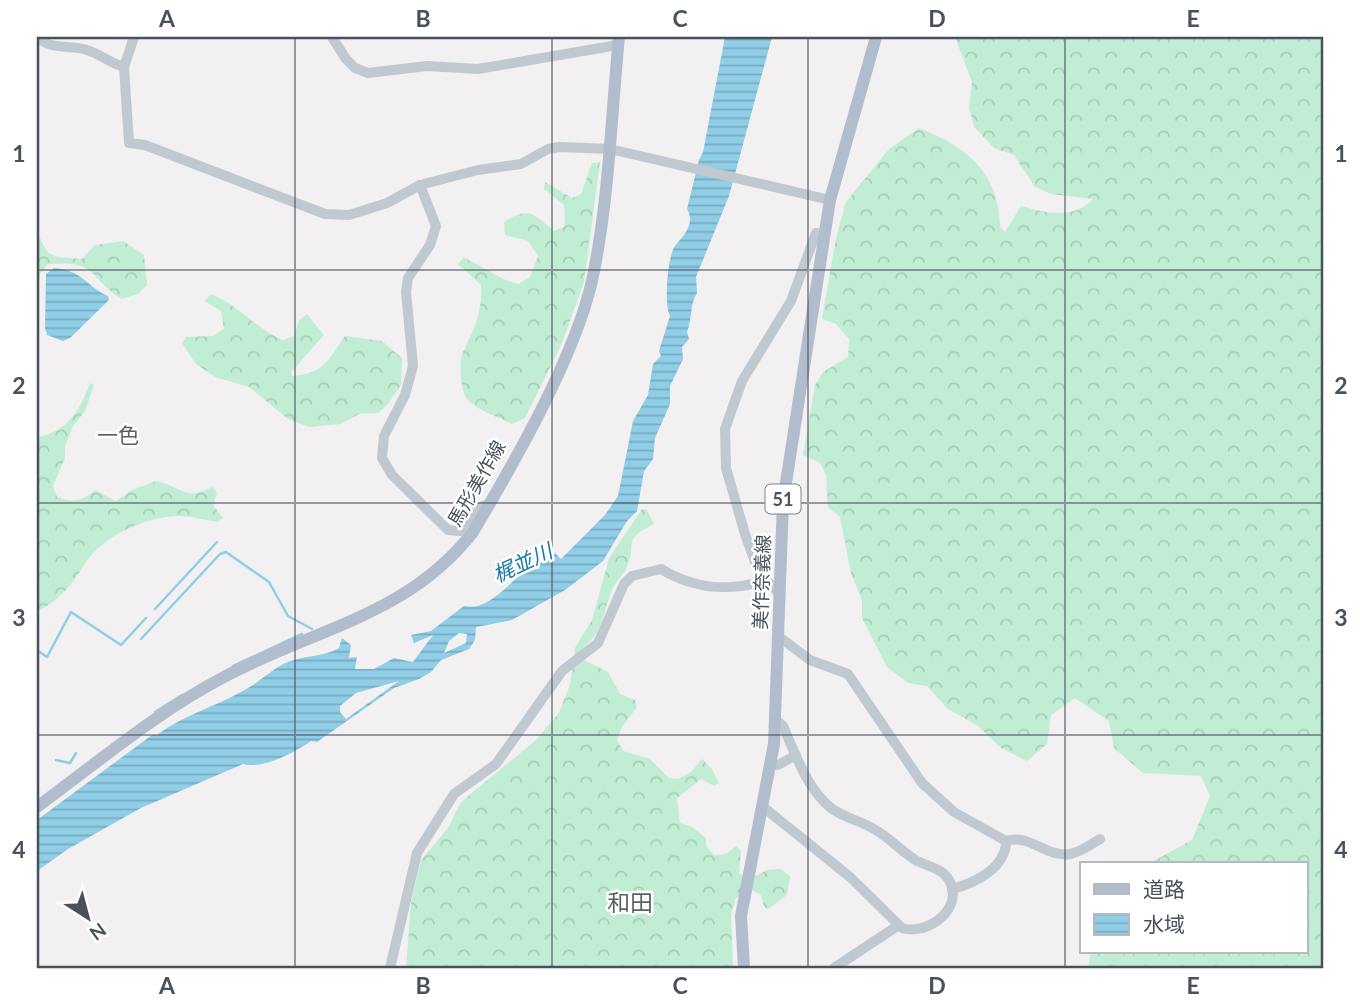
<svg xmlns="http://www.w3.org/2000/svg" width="1360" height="1005" font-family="Lato,'Noto Sans JP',sans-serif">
	<defs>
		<pattern id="forest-crowns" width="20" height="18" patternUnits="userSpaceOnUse" patternTransform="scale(1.75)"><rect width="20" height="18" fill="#c1edd5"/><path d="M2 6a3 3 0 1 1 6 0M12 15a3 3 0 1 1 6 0" fill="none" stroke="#a7cdb9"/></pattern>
		<pattern id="water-rules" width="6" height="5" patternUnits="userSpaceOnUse" patternTransform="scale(1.75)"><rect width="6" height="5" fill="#90cee7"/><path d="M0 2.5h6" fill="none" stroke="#78aabe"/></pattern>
	</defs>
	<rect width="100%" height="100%" fill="#f2f0f0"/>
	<g fill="url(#forest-crowns)">
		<path d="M 955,37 L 1323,37 L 1323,968 L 1088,968 L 1091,951 L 1306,951 L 1306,863 L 1150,863 L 1192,840 L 1210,796 L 1201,776 L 1143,773 L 1114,748 L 1109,721 L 1075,698 L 1051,715 L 1047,744 L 1027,761 L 1001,748 L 978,726 L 948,709 L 927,686 L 908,683 L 887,667 L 862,618 L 862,600 L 851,573 L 840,517 L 828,507 L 826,475 L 820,463 L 803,455 L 815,385 L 823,372 L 848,357 L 849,339 L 836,324 L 822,319 L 836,238 L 846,202 L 889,149 L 919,128 C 968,147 999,173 1000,227 L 1005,232 L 1021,206 C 1045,213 1074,220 1093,199 L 1051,194 L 1035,187 L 1014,155 L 994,148 L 974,127 L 969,107 L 972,82 Z"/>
		<path d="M 600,162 L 584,282 L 562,343 L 525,418 L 512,424 C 499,417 478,411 468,400 C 460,393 459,361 463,352 C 474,329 483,311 481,285 L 458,264 L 464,258 C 484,266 497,279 518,284 L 530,277 L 538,256 L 528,241 L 505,235 L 504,222 C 530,206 533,214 554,231 L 565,226 L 564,205 L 544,189 L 545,182 L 572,198 L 581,194 L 592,163 Z"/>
		<path d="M 37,232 L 47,252 L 57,257 L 82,259 L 95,245 L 123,241 L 144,255 L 147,285 L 138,294 L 122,299 C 86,276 99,260 48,264 L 40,274 L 37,295 Z"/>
		<path d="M 211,294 C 240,306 255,328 283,340 L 294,336 L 299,320 L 307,314 L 324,335 L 291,372 L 292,376 C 324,374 328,360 345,336 L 382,341 L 402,358 L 401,385 L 388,404 L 378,413 L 361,413 L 341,424 L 309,427 L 288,419 L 249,387 L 215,377 L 196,364 L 182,343 L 186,337 L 213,336 L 224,329 L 221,311 L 204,301 Z"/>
		<path d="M 90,383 L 94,385 L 85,411 L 73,426 L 65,446 L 65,458 L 53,486 L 57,497 C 74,503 82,501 95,490 L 116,501 L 132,490 L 156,481 C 183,486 183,502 213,487 L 217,493 L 213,505 L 223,518 L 218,522 C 206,520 193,517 180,516 C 148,516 104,535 86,562 C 72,584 61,600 37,611 L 37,431 L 39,437 C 69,430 80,410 90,383 Z"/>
		<path d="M 642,509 L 647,510 L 654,524 C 620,541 638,543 627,567 C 623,575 616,581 612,590 C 603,612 603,632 583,648 L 584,660 L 608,672 L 620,694 L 635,700 L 637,707 L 622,727 L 617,740 L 623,751 L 650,759 L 669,778 L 678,779 L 691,772 L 702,759 L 712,769 L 719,783 L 714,786 L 701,779 L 677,798 L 680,823 L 692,827 L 706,838 L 706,846 L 714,855 L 726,854 L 736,846 L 741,851 L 739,874 L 754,877 L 767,870 L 780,869 L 790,876 L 787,895 L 768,909 L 764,907 L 761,895 L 752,890 L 736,898 L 731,914 L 733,968 L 406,968 L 411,903 L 421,860 L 448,828 L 461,802 L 536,740 L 559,713 L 570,685 L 575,648 L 592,620 L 609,558 Z"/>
	</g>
	<g fill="url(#water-rules)" fill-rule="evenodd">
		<path d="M 725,37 L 772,37 L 729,196 L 696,277 L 697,293 C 690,303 692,320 687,332 L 689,339 L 682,347 L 683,359 L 670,386 L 670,404 L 655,438 L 653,459 L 644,471 L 637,511 L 627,521 L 603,561 L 565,590 L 512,620 L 476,627 L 475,640 L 469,649 L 441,660 L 431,672 L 419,679 L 394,688 L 317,742 L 311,741 C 294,753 264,769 243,764 L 141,808 L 68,849 L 37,871 L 37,820 L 152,735 L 157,735 C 185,714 218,706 248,688 C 262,680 273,668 288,662 C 306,655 324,657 339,648 L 342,638 L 351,645 L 349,658 L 357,657 L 355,669 L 374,669 L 394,658 L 413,662 L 433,635 L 414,643 L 411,635 L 431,631 L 464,606 C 487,612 509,583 526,570 C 536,563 546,562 555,553 L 561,559 L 605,515 L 618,496 L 633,421 L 648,395 L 653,364 L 661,356 L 659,351 L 670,316 C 664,306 667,257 675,246 C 683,236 696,224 687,209 L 699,160 L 703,152 ZM 459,633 L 467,634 L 466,643 L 444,653 L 449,641 ZM 399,681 L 346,719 L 340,712 L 340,706 L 356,693 Z"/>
		<path d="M 54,268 C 84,271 84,285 108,296 L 109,300 L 70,338 L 63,341 L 47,335 L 45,328 L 46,274 Z"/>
	</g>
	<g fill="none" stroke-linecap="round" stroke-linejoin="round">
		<g stroke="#90cee7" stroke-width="2.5">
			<polyline points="155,609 217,542"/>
			<polyline points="141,639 220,554 226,552 269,582 288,616 312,629"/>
			<polyline points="37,650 47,657 71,612 121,645 146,618"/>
			<polyline points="233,666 302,634"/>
			<polyline points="155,712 182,695"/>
			<polyline points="56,760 70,763 76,753"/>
		</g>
		<g stroke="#c1c9d0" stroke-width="10">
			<path d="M 38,37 C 51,51 70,44 87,50 C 100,54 110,63 124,67"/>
			<polyline points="134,37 124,67 129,143 145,145 325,214 349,215 387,203 420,185 478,170 521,164 548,149 560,147 610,149 830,200"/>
			<polyline points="332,37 346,59 355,68 368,73 427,66 478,69 618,45"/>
			<polyline points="420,185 436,226 430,245 408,278 406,292 413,366 405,395 384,436 382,458 392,475 448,530 460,531 476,509 490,503"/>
			<polyline points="779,593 759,573 745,534 726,468 725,429 742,381 791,301 816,233 825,235"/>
			<path d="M 778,636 L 810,660 L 848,674 L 922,783 L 954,812 L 1006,841 C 1006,868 975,883 952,889"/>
			<polyline points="771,765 778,765 796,755"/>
			<path d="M 763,807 L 850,877 L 902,928 C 928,936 965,908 949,880 C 943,869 928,866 917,861 C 902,852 890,838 874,829 C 861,821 844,818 831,808 C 807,789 795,753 783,726 L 776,720"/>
			<path d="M 1006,841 C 1028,833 1047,858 1070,854 C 1081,852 1090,845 1100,839"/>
			<path d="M 390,968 L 417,853 L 454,794 L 496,764 L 562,671 L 598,643 L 624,584 L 632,576 L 661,569 C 694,589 727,592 764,581"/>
			<polyline points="834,968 899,925"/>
		</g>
		<g stroke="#b1bdcd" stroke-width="12">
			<path d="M 37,807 C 98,762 157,712 224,677 C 313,629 408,616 473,532 C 514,463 574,359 592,281 C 609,201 611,118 619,37"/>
			<polyline points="744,968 741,916 774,744 783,502 830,200 876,37"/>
		</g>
	</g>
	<path fill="none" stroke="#48515c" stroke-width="2" stroke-opacity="0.55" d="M 295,37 L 295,968M 552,37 L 552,968M 808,37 L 808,968M 1065,37 L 1065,968M 37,270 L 1323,270M 37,503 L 1323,503M 37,735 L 1323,735"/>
	<g text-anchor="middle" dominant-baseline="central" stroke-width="5" stroke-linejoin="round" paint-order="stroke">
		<rect fill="#fff" stroke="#7f858d" stroke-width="2" x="765.5" y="484.5" width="35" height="29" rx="5"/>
		<g font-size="18" font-weight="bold" fill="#48515c">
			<text x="783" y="499">51</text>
		</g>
		<g font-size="19" fill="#48515c" stroke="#fff">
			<text transform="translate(476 483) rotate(-60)">馬形美作線</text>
			<text transform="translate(761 582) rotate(-88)">美作奈義線</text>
		</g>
		<g font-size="21" fill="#5c5f64" stroke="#fff">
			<text x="118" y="434">一色</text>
		</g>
		<g font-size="21" font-style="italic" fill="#157aa3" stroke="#fff">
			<text transform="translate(522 562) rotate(-25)">梶並川</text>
		</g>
		<g font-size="23" fill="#5c5f64" stroke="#fff">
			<text x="630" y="902">和田</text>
		</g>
	</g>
	<rect width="1360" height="1005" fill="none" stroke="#ffffff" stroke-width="77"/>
	<rect x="1080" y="862" width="228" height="91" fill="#ffffff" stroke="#b6b9be" stroke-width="2"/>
	<rect x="1094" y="884" width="35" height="10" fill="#b1bdcd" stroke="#b6b9be" stroke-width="2"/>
	<text x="1143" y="897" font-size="21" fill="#48515c">道路</text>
	<rect x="1094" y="914" width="35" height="21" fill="url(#water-rules)" stroke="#b6b9be" stroke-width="2"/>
	<text x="1143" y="932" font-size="21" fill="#48515c">水域</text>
	<g transform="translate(88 918) rotate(144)" stroke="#ffffff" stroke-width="5" paint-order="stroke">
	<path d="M0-5L12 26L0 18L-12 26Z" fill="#48515c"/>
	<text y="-10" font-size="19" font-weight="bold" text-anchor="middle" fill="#48515c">N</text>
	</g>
	<rect x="38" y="38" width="1284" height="929" fill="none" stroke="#48515c" stroke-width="2.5"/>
	<g font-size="23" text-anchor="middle" font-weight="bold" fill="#48515c">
		<text x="167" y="27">A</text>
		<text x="423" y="27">B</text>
		<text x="680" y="27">C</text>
		<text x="937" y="27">D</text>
		<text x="1193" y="27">E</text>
		<text x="19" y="162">1</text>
		<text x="1341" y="162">1</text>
		<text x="19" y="394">2</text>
		<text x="1341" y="394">2</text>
		<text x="19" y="626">3</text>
		<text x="1341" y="626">3</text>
		<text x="19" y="858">4</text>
		<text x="1341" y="858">4</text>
		<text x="167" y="994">A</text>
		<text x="423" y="994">B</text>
		<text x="680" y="994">C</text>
		<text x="937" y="994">D</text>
		<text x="1193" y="994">E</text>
	</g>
</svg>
